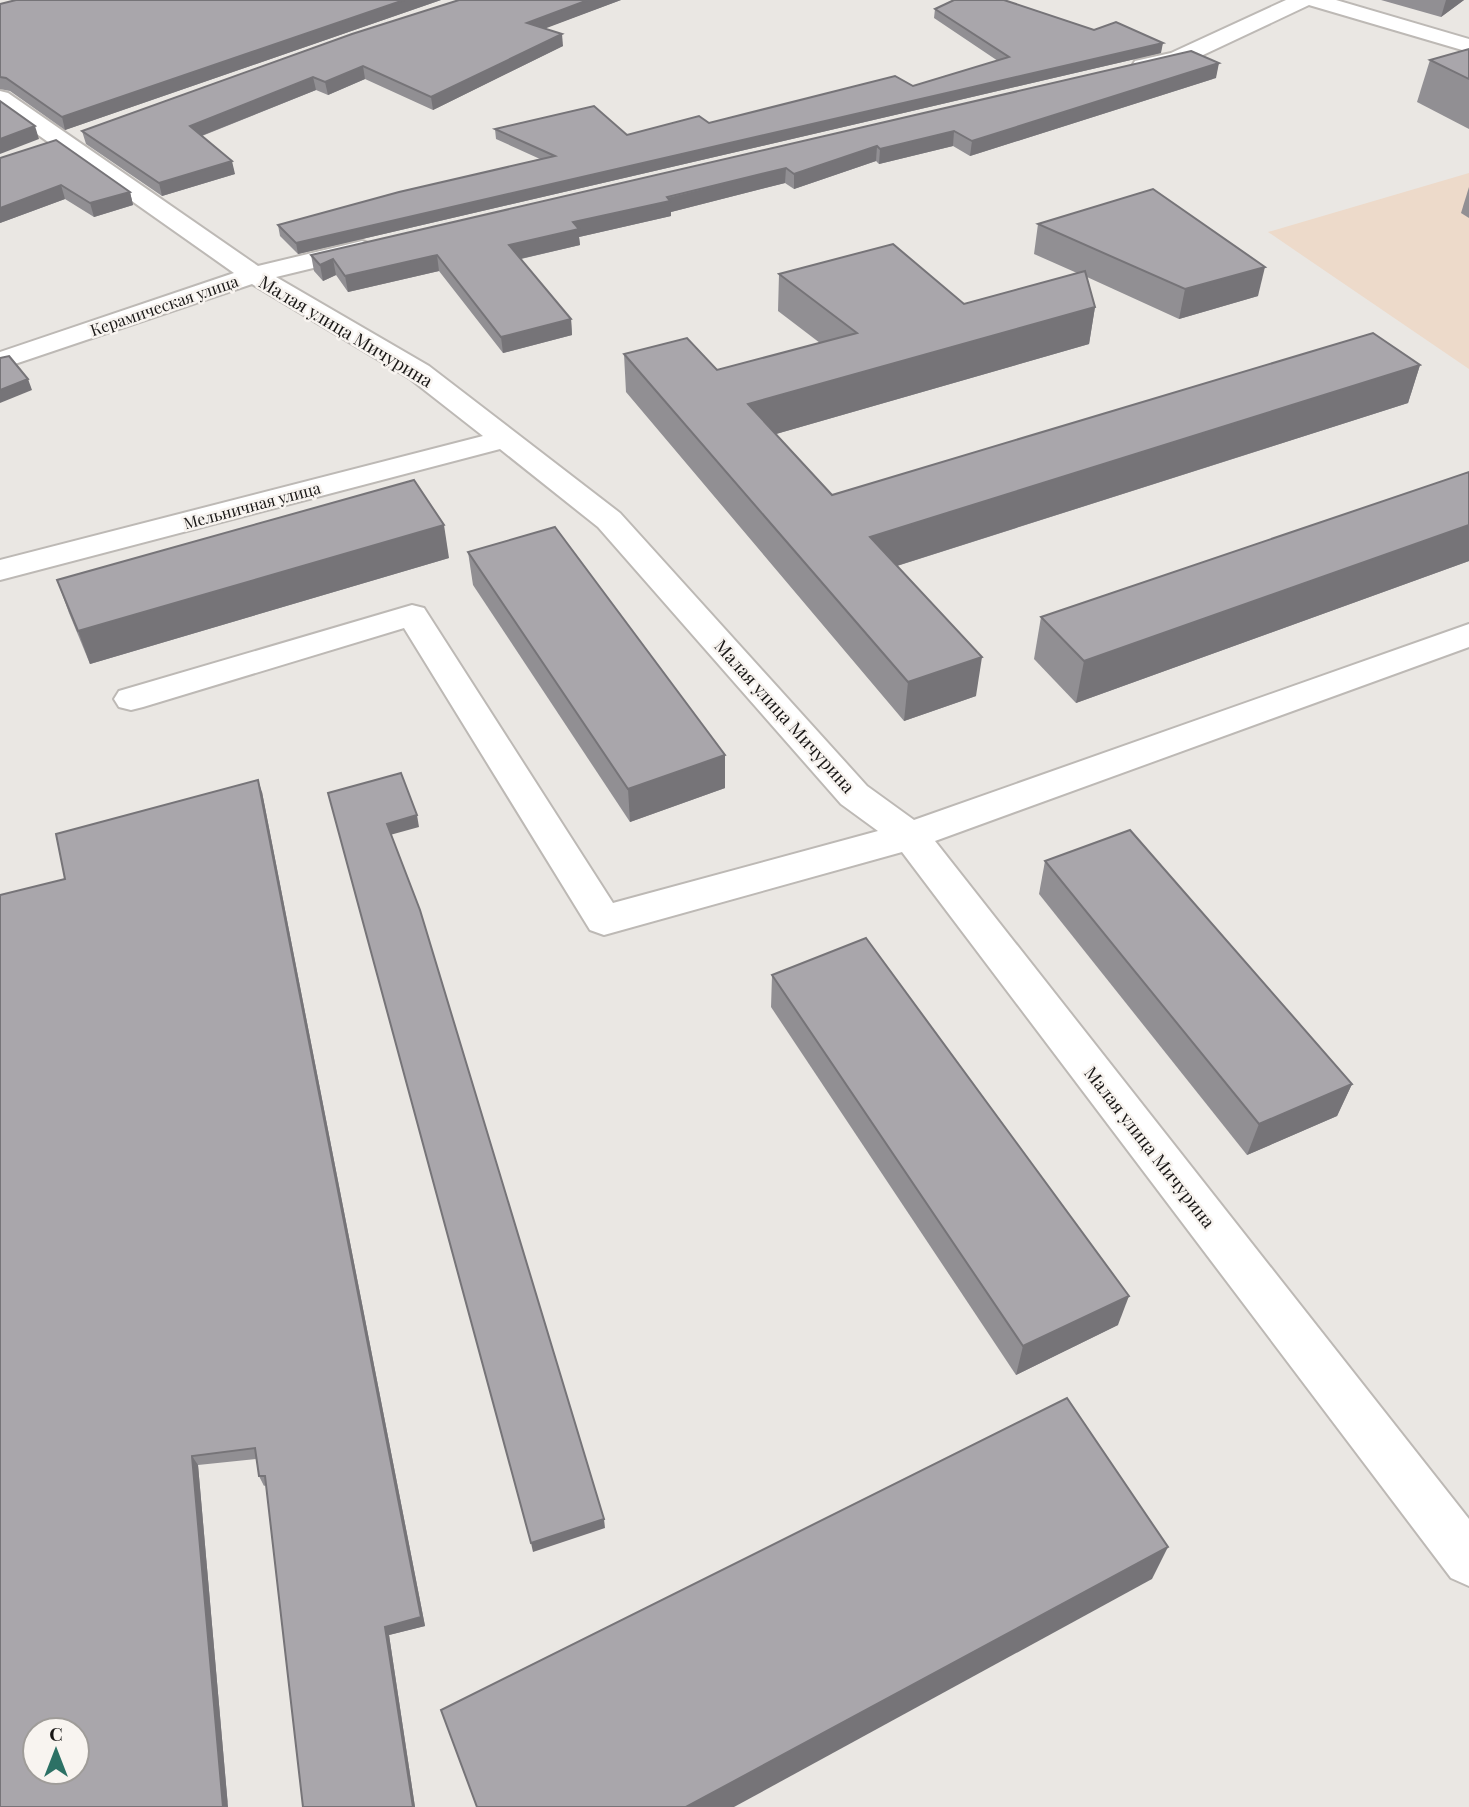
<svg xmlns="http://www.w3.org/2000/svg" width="1469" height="1807" font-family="'Playfair Display',serif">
	<rect width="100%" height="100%" fill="#eae7e3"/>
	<polygon fill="#eddaca" points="1469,173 1469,369 1268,232"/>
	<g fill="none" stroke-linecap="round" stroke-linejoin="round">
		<g stroke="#bdb9b5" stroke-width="4">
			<g id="minor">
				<polygon points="1286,0 1336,0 1469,39 1469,52 1309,5 1186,63 1143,72 1132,66 1135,61 1171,53"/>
				<polygon points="0,91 8,93 258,266 362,241 371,244 375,249 371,254 276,277 429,366 620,513 867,786 914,820 1469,624 1469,647 935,841 1469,1519 1469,1586 1451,1578 902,852 604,935 590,930 404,628 143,707 131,710 119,707 114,699 119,691 412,605 424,608 613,903 878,831 841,804 598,527 500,449 0,580 0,560 483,436 409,378 252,284 0,369 0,352 234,273 0,108"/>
			</g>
		</g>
		<use href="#minor" fill="#fff" fill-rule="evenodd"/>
	</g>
	<g fill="#918f93">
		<polygon points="441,0 65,130 10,91 0,89 0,4"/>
		<polygon points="459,0 621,0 545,28 563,46 433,110 365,79 328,95 316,90 202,136 235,174 162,196 86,144 82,131"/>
		<polygon points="1381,0 1464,0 1441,17"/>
		<polygon points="935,9 1161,53 298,254 280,236 278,225 540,159 496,139 495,129 627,135 709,123 913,86 998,61 934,18"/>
		<polygon points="1469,49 1469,129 1417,102 1430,60"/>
		<polygon points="1216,78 970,156 953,146 879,164 876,161 794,189 785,183 671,212 671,216 579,237 580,245 521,259 571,319 572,335 503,353 439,271 348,292 336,275 323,281 314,271 311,255"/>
		<polygon points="0,158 130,192 133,205 94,217 65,199 0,223"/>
		<polygon points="1469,187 1469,218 1461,213"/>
		<polygon points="1038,224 1258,296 1179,319 1087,277 1095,307 1089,344 776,434 832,495 1420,365 1408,403 897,566 976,696 904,721 626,392 624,354 717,370 820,343 778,311 779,274 964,304 1077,273 1034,254"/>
		<polygon points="1469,472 1469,561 1076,703 1034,659 1041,617"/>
		<polygon points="468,552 725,755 725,788 630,822 473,585"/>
		<polygon points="449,558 90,664 69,613 57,580"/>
		<polygon points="262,792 425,1626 389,1635 415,1807 303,1807 266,1485 264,1486 259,1476 257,1459 198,1465 228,1807 65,879"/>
		<polygon points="1045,861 1352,1084 1337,1116 1247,1155 1039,894"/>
		<polygon points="772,975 1118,1325 1016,1375 771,1007"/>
	</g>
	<g fill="#767478">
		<polygon points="404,0 441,0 65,130 62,117"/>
		<polygon points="588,0 621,0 528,35 527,23"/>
		<polygon points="1446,0 1464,0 1441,17"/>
		<polygon points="562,34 563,46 433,110 431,97"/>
		<polygon points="1163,43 1161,53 298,254 296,243"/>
		<polygon points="1219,63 1216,78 970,156 972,141"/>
		<polygon points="363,66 365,79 328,95 325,82"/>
		<polygon points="313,77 316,90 193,139 190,126"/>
		<polygon points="35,126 39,139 0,154 0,139"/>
		<polygon points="954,131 953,146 879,164 880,149"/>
		<polygon points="877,146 876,161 794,189 794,174"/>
		<polygon points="232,161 235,174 162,196 159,183"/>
		<polygon points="786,168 785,183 671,212 671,216 579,237 580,245 511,261 509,245 573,222"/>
		<polygon points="61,185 65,199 0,223 0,208"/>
		<polygon points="130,192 133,205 94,217 90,203"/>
		<polygon points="437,255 439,271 348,292 345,276"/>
		<polygon points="333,259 336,275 323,281 320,265"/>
		<polygon points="1265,267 1258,296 1179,319 1185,289"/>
		<polygon points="1095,307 1089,344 748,442 748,404"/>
		<polygon points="571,319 572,335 503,353 501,337"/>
		<polygon points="1420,365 1408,403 868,575 870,537"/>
		<polygon points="28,379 32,390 0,403 0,390"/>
		<polygon points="444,525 449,558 90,664 78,631"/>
		<polygon points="1469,525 1469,561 1076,703 1084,661"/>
		<polygon points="982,657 976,696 904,721 908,682"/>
		<polygon points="725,755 725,788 630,822 628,789"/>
		<polygon points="258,780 262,792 425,1626 389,1635 415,1807 413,1807 385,1627"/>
		<polygon points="417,815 419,827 390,835 387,824"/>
		<polygon points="1352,1084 1337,1116 1247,1155 1259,1124"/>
		<polygon points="1129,1296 1118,1325 1016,1375 1023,1346"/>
		<polygon points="192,1456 198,1465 228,1807 223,1807"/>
		<polygon points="604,1519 605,1528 533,1552 531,1543"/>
		<polygon points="1168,1547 1152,1579 734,1807 686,1807"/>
	</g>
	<g fill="#a9a6ab" stroke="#767478" stroke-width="2" fill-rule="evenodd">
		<polygon points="16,0 404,0 62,117 6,78 0,77 0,4"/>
		<polygon points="459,0 588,0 527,23 562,34 431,97 363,66 325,82 313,77 190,126 232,161 159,183 82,131 352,34"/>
		<polygon points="954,0 1004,0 1094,30 1116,22 1163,43 296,243 278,225 399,192 555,156 495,129 594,106 627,135 699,116 709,123 895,76 913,86 1009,57 935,9"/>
		<polygon points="1469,49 1469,79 1430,60"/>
		<polygon points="1191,51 1219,63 972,141 954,131 880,149 877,146 794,174 786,168 667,197 670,201 573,222 579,229 509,245 571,319 501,337 437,255 345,276 333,259 320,265 311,255"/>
		<polygon points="0,101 35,126 0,139"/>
		<polygon points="56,140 130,192 90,203 61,185 0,208 0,158"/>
		<polygon points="1153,189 1265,267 1185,289 1038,224"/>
		<polygon points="893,244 964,304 1085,271 1095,307 748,404 832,495 1373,333 1420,365 870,537 982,657 908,682 624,354 687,338 717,370 857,333 779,274"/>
		<polygon points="9,356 28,379 0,390 0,358"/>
		<polygon points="1469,472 1469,525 1084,661 1041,617"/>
		<polygon points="414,480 444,525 78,631 57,580"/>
		<polygon points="555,527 725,755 628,789 468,552"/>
		<polygon points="401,773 417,815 387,824 420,910 604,1519 531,1543 328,793"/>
		<path d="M 258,780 L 421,1617 L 385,1627 L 413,1807 L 303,1807 L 265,1476 L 259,1476 L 255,1448 L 192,1456 L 223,1807 L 0,1807 L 0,895 L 65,879 L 56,834 ZM 35,1730 L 77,1730 L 77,1772 L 35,1772 Z"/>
		<polygon points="1130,830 1352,1084 1259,1124 1045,861"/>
		<polygon points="866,938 1129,1296 1023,1346 772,975"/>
		<polygon points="1067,1398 1168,1547 686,1807 477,1807 441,1710"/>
	</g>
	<g text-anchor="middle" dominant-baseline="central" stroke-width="5" stroke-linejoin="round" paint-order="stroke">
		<g font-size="16" fill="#191716" stroke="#f8f4f0">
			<text transform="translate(164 305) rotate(-19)">Керамическая улица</text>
			<text transform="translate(252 505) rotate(-15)">Мельничная улица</text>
		</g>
		<g font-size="18" fill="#191716" stroke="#f8f4f0">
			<text transform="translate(346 331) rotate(31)">Малая улица Мичурина</text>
			<text transform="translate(785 716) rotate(48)">Малая улица Мичурина</text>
			<text transform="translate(1150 1147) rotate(52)">Малая улица Мичурина</text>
		</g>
	</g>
	<g transform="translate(56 1751)"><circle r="33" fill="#f8f4f0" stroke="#9f9c99" stroke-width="2"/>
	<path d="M0-5L12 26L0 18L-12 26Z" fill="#2c7165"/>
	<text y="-10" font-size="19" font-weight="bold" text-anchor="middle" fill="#191716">С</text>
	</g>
</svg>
